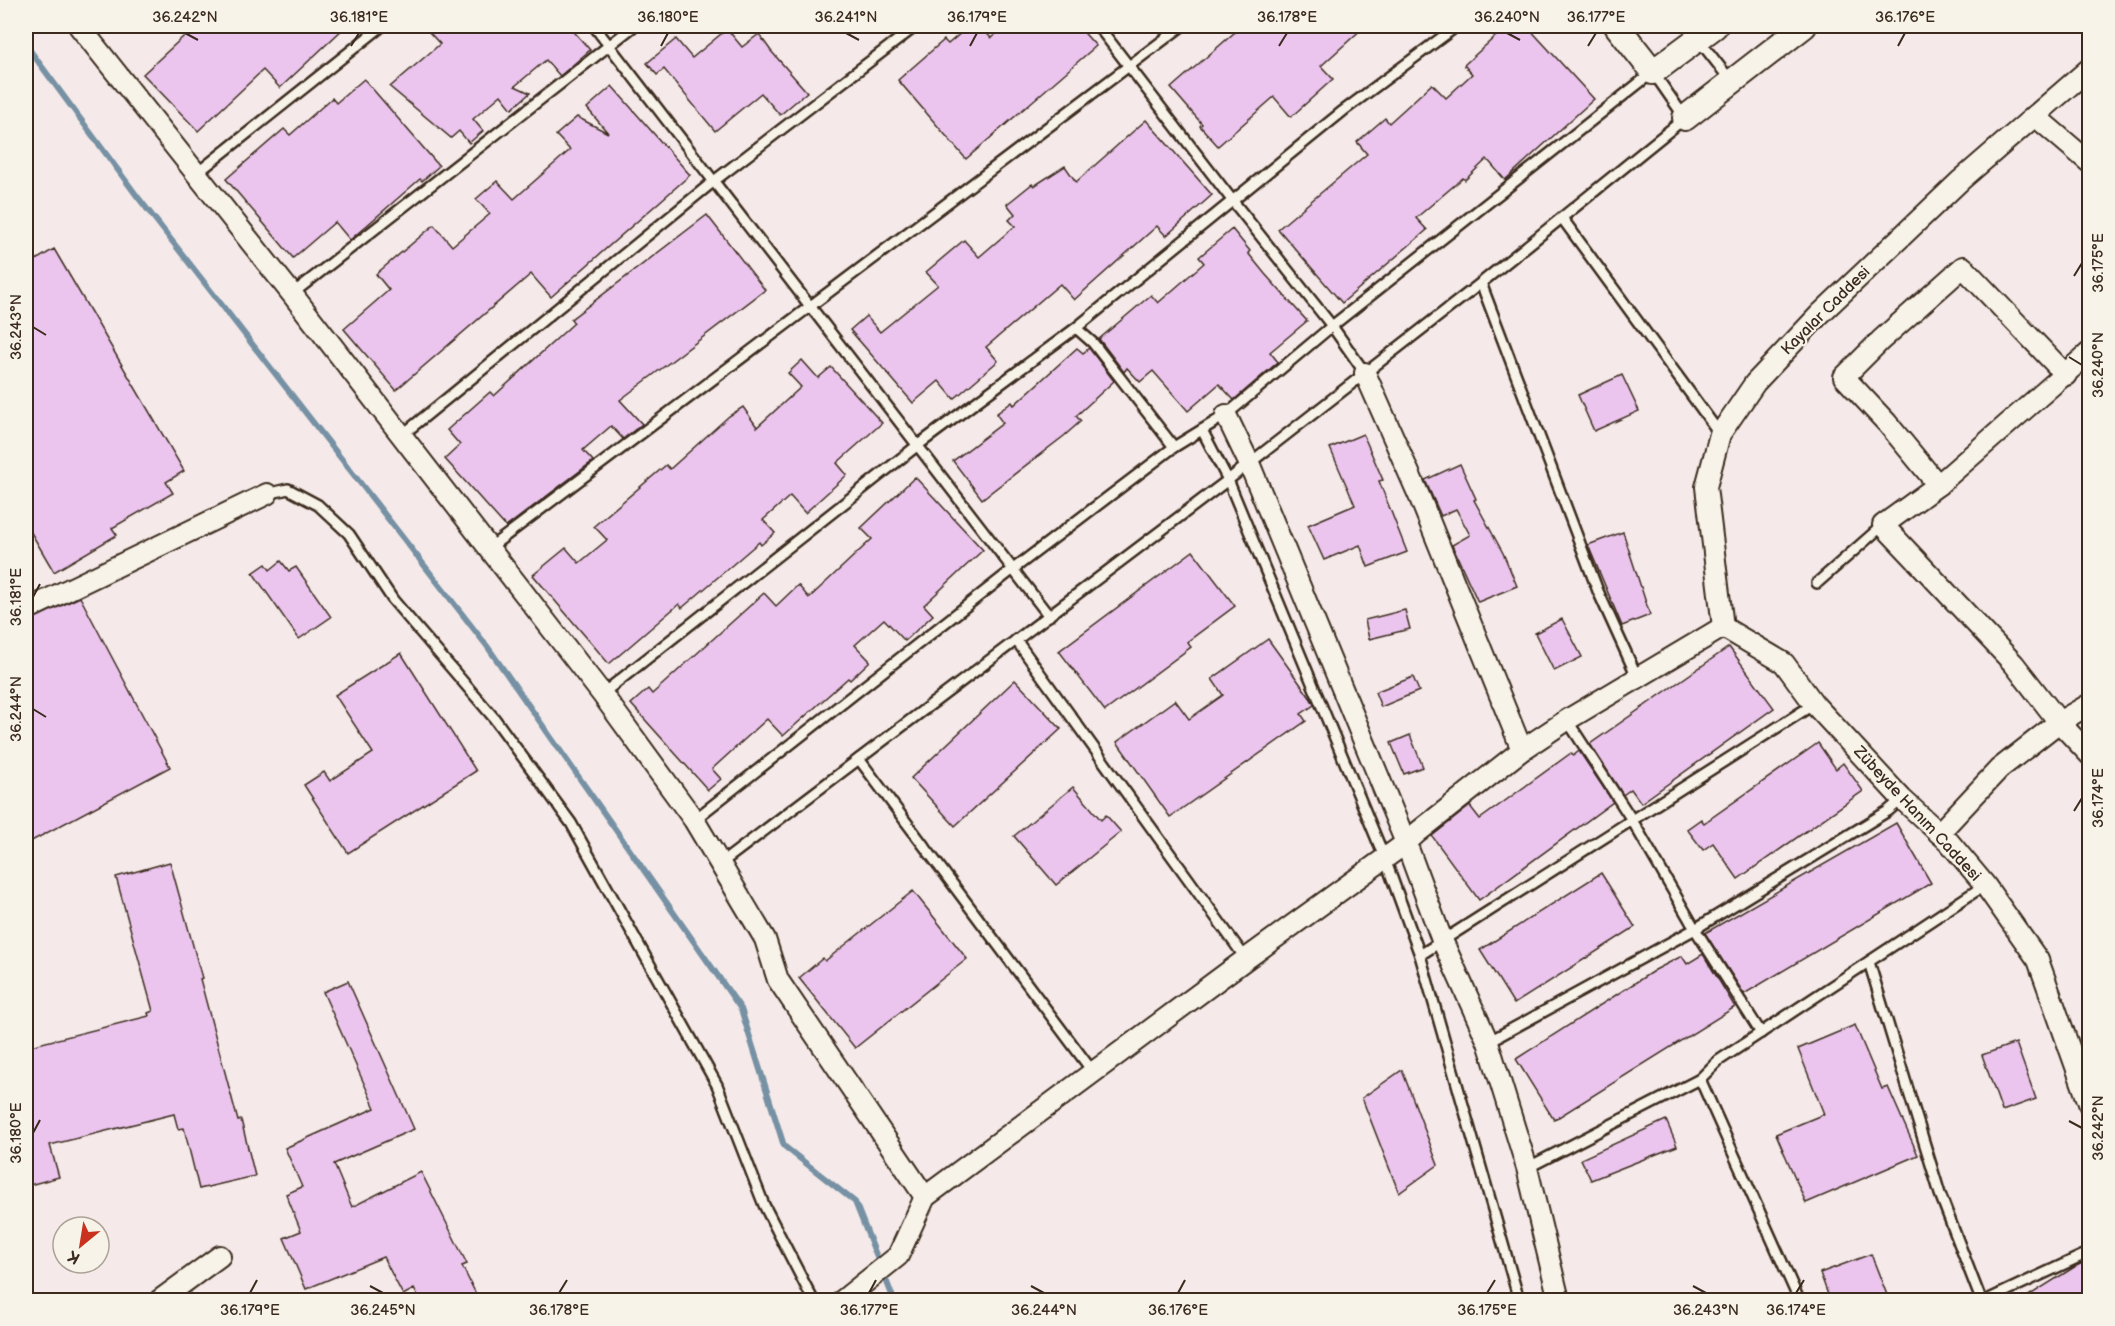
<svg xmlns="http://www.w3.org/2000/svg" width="2115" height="1326" font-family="'Balsamiq Sans',sans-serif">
	<rect width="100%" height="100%" fill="#f5eae9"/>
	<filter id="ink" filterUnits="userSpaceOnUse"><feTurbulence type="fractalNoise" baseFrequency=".0167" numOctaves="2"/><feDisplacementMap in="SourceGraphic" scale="12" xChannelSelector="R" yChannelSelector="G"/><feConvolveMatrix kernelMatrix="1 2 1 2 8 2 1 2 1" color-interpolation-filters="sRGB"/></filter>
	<g filter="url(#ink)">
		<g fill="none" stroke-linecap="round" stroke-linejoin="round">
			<polyline stroke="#7791a4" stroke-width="6" points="26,45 137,196 487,646 741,1009 784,1146 855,1202 894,1300"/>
		</g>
		<g fill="#ebc5ee" stroke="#3b2a1e" stroke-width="1.5">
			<polygon points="195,26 346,26 280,88 263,70 198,131 143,74"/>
			<polygon points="437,26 569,26 590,50 560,76 546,60 515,86 530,93 512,109 501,95 473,119 483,131 469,143 459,131 451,138 390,87 440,44 429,32"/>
			<polygon points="969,26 980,26 991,38 1005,26 1078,26 1096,46 966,159 898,80 944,40 948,44"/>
			<polygon points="1242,26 1365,26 1321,66 1333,79 1291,117 1274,97 1218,146 1200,126 1202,124 1171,88"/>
			<polygon points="1507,26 1527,26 1594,99 1505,180 1487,159 1465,180 1463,178 1416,218 1427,230 1342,303 1278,229 1367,154 1357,142 1385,118 1389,123 1432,84 1446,98 1472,74 1464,65"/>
			<polygon points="727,29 742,47 759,34 771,51 807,92 780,115 761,93 715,131 664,69 657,75 647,63 676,39 692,58"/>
			<polygon points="364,79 439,166 422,181 420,179 350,240 335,222 293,258 226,179 284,129 290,135 332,98 336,103"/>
			<polygon points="612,86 690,175 551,297 531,274 396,390 344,329 389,290 376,274 434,225 452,246 490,214 476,199 497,181 514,199 570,150 556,135 577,117 608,133 587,108"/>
			<polygon points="1146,120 1212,195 1166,236 1157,226 1074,300 1060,284 986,347 998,361 954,399 939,381 913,403 850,330 866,316 880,332 938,285 926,272 964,240 979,257 1015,226 1009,220 1015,214 1007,204 1032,184 1034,186 1065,166 1076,182"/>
			<polygon points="707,215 765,290 620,400 642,424 623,439 611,426 583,450 593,461 506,527 445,459 460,445 447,430 490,392 494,396 574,323 571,319"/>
			<polygon points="1232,229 1250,251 1248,253 1265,274 1307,321 1270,352 1278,362 1234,400 1219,384 1188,411 1153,371 1140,382 1127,368 1124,372 1099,339 1151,295 1158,303 1204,263 1199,257"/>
			<polygon points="54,249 184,471 166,482 173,493 112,528 117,535 54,572 26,524 26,266"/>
			<polygon points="1077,348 1083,353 1089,348 1114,381 1076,416 1081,421 1064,436 982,499 953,461 1003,423 996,414 1012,402 1014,405"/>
			<polygon points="802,360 818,378 831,367 882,423 837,463 847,475 805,513 790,496 763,520 775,533 761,545 759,542 682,608 679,604 609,664 533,575 566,548 579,563 607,540 594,526 666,465 670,469 729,416 743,407 757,427 801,387 788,373"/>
			<polygon points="1622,375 1639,411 1594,431 1578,395"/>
			<polygon points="1363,434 1383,480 1379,481 1407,552 1368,567 1360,545 1324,560 1308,525 1355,505 1330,448"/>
			<polygon points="1460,464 1476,499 1474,500 1503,553 1517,586 1478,602 1452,545 1470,535 1456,509 1441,516 1425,480"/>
			<polygon points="915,477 983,550 924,605 933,615 905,641 884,619 855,645 870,661 850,680 848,678 783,736 767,719 712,769 721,779 708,790 631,704 648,689 652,694 764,593 776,606 798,585 809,598 872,539 861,528"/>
			<polygon points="1623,532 1650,615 1622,626 1588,545"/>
			<polygon points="1193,551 1235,606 1187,642 1191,647 1105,711 1059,651"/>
			<polygon points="281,561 289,571 296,567 331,617 299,639 253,573 266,564 270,570"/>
			<polygon points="80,597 170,767 26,844 26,622"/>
			<polygon points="1405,610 1410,629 1369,639 1365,620"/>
			<polygon points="1562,619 1582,657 1554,671 1535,633"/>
			<polygon points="1268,639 1311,699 1314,705 1301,714 1306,721 1170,817 1117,742 1175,700 1189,719 1223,695 1212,679"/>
			<polygon points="1729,647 1774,708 1641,803 1631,789 1623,795 1590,744"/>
			<polygon points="401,653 476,771 348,853 304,785 324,772 330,781 373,753 335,695"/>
			<polygon points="1413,677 1419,691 1381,707 1375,692"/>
			<polygon points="1015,680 1061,729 955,826 911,778"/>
			<polygon points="1410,735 1423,767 1404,774 1391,743"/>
			<polygon points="1818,743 1836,769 1843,763 1863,791 1738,879 1713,843 1703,850 1687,829 1701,819 1704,823"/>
			<polygon points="1579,751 1613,802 1479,900 1432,836 1470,806 1480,819 1571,753 1573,756"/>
			<polygon points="1073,787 1101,820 1106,815 1121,832 1056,885 1014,836"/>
			<polygon points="1896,823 1931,883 1744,994 1705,933"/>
			<polygon points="170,862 202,978 200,979 238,1121 241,1120 255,1176 199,1189 184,1128 178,1129 174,1114 50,1145 59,1177 26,1186 26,1047 149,1016 148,1013 153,1011 116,877"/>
			<polygon points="1601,873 1635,927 1514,1004 1480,950"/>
			<polygon points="913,891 967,959 855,1048 799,978 823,958 825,961"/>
			<polygon points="1703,954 1735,1007 1554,1120 1516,1059 1655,970 1682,956 1687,964"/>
			<polygon points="348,981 414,1129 334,1164 352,1207 421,1172 467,1264 462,1266 479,1300 420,1300 414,1289 403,1295 383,1257 306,1289 284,1238 301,1231 286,1194 302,1187 285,1148 375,1108 323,992"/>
			<polygon points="1855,1025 1882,1089 1888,1087 1918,1155 1806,1203 1776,1134 1824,1114 1798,1049"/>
			<polygon points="2016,1043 2036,1099 2002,1111 1982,1055"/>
			<polygon points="1402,1070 1438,1165 1399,1193 1362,1098"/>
			<polygon points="1666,1120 1677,1146 1591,1180 1581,1159"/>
			<polygon points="1871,1254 1889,1300 1830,1300 1820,1273"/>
			<polygon points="2090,1260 2090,1300 2022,1300 2076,1266"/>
		</g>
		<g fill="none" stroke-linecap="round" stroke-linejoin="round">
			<g stroke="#3b2a1e" stroke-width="14">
				<g id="service">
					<polyline points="594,26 1049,616"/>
					<polyline points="1098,26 1232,200 1332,326 1365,373"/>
					<polyline points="87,36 102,26"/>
					<polyline points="1699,40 1731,81"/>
					<polyline points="196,174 382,26"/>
					<polyline points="1562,218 1720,434"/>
					<polyline points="1481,283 1598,591 1638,679"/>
					<polyline points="292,294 634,26"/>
					<polyline points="1076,328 1093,343 1174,447"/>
					<polyline points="1202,430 1228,480 1385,859 1420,955 1519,1300"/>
					<polyline points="401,436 714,181 916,26"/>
					<polyline points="267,494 288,489 318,505 349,534 393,600 494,718 571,823 717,1085 764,1205 813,1300"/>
					<polyline points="488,549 1182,26"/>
					<polyline points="1817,583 1883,525"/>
					<polyline points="1016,640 1246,959"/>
					<polyline points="602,694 918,445 1076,328 1343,111 1457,26"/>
					<polyline points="1567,720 1632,820 1695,929 1761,1033"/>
					<polyline points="859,759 1093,1072"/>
					<polyline points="694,820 1012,570 1174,447 1226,415 1332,326 1653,72 1685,118 1481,283 1228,480 720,864"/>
					<polyline points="1420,955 1814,704"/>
					<polyline points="1869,962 1940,1194 1981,1300"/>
					<polyline points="1488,1042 1695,929 1888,811 1902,799"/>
					<polyline points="1700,1079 1799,1300"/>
					<polyline points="1527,1168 1700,1079 1718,1061 1985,885"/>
					<polyline points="1987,1300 2090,1252"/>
				</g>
			</g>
			<g stroke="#3b2a1e" stroke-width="24">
				<g id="minor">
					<polyline points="79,26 292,294 602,694 694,820 765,939 778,980 925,1197"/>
					<polyline points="2035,116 2090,163"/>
					<polyline points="2090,352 1938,485 1883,525 2014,664 2059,722 2090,755"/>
					<polyline points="1365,373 1420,498 1522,750"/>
					<polyline points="1226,415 1249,463 1406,843 1442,940 1488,1042 1527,1168 1559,1300"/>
					<polyline points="1938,485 1887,423 1844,377 1881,340 1963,267 2066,375"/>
					<polyline points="26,610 267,494"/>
					<polyline points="1723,627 1706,487 1720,434 1755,383 1819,315 1961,180 2090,68"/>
					<polyline points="1723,627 1784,663 1814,704 1902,799 1949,842 1985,885 2038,960 2090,1106"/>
					<polyline points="1939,833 1999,769 2059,722 2090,704"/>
					<polyline points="160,1300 220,1256"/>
					<polyline points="843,1300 898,1256 925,1197 1246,959 1406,843 1418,832 1522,750 1567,720 1723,627"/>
				</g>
			</g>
			<g stroke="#3b2a1e" stroke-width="28">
				<g id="tertiary">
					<polyline points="1617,26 1653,72 1715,26"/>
					<polyline points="1685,118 1804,26"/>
				</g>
			</g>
			<use href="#service" stroke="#f7f3e8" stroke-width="9"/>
			<use href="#minor" stroke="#f7f3e8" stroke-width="20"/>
			<use href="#tertiary" stroke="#f7f3e8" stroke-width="24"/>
		</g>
	</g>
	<path fill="none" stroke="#3b2a1e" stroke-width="2" d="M 185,33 L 198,40M 846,33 L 859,40M 1507,33 L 1520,40M 351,46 L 359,33M 661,46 L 668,33M 970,46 L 977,33M 1279,46 L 1287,33M 1588,46 L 1596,33M 1898,46 L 1905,33M 2074,276 L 2082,263M 33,327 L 46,335M 2069,357 L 2082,365M 33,597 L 40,584M 33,709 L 46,717M 2074,811 L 2082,798M 2069,1121 L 2082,1128M 33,1133 L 40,1120M 370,1286 L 383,1293M 1031,1286 L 1044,1293M 1693,1286 L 1706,1293M 250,1293 L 257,1280M 559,1293 L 567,1280M 869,1293 L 876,1280M 1178,1293 L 1185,1280M 1487,1293 L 1495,1280M 1796,1293 L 1804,1280"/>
	<g text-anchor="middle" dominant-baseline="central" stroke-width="4.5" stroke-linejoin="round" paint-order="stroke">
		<g font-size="16" fill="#3b2a1e" stroke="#f7f3e8">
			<text transform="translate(1826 311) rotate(-45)">Kayalar Caddesi</text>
			<text transform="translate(1917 814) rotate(47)">Zübeyde Hanım Caddesi</text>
		</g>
	</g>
	<rect width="2115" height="1326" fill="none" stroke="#f7f3e8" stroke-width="66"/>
	<g transform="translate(81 1245) rotate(210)"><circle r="28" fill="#f7f3e8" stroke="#aca397" stroke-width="1.5"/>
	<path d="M0-4.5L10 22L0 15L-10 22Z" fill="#c8321e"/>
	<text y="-9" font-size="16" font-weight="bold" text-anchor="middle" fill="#3b2a1e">K</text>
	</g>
	<rect x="33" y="33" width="2049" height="1260" fill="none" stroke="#3b2a1e" stroke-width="2"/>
	<g font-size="15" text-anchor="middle" fill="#3b2a1e">
		<text x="185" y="22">36.242°N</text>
		<text x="359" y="22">36.181°E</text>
		<text x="668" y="22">36.180°E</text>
		<text x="846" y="22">36.241°N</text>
		<text x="977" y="22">36.179°E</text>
		<text x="1287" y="22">36.178°E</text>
		<text x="1507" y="22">36.240°N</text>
		<text x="1596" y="22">36.177°E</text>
		<text x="1905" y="22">36.176°E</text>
		<text transform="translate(2098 263) rotate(-90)" y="5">36.175°E</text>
		<text transform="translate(16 327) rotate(-90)" y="5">36.243°N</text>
		<text transform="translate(2098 365) rotate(-90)" y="5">36.240°N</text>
		<text transform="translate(16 597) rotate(-90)" y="5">36.181°E</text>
		<text transform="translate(16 709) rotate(-90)" y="5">36.244°N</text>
		<text transform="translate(2098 798) rotate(-90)" y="5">36.174°E</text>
		<text transform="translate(2098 1128) rotate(-90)" y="5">36.242°N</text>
		<text transform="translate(16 1133) rotate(-90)" y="5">36.180°E</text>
		<text x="250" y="1315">36.179°E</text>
		<text x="383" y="1315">36.245°N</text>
		<text x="559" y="1315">36.178°E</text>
		<text x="869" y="1315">36.177°E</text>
		<text x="1044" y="1315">36.244°N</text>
		<text x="1178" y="1315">36.176°E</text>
		<text x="1487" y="1315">36.175°E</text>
		<text x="1706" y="1315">36.243°N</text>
		<text x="1796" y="1315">36.174°E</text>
	</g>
</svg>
